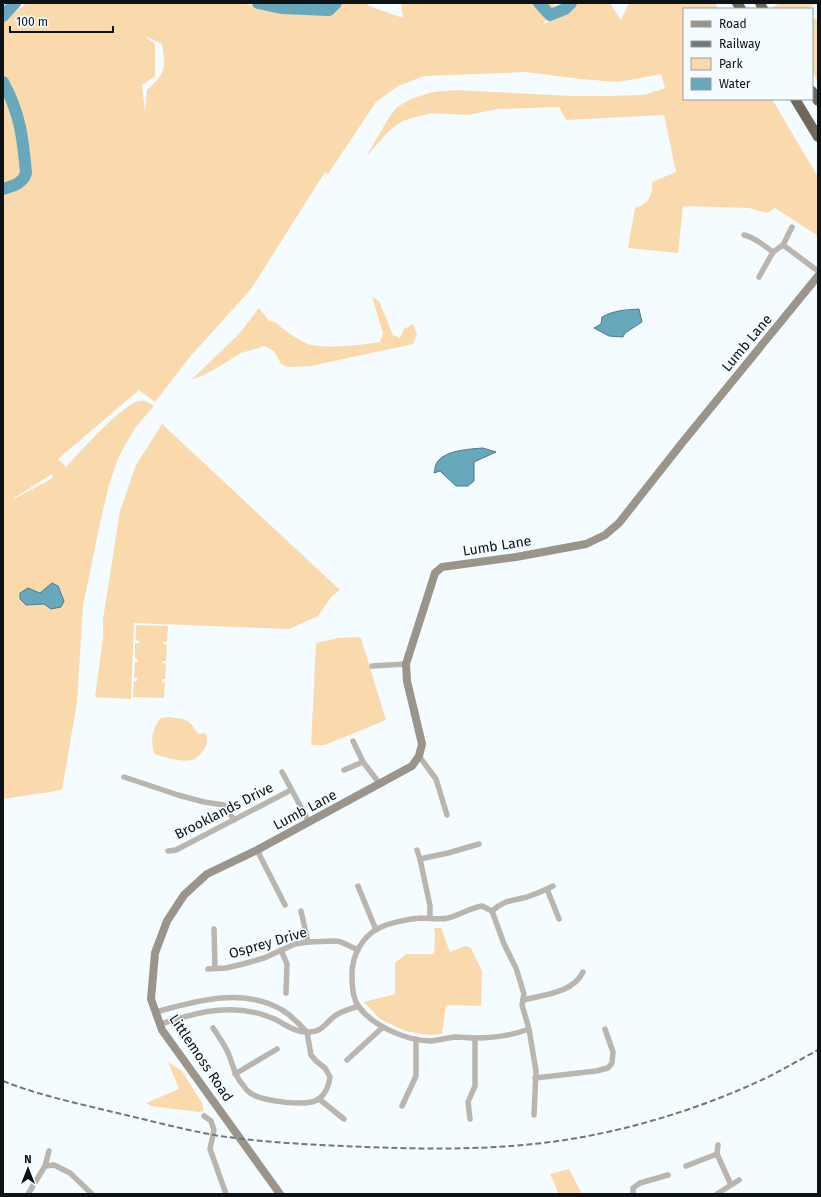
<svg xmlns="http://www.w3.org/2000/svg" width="821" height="1197" font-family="'Fira Sans',sans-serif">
	<rect width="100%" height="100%" fill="#f4fcff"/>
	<g fill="#fadaac" fill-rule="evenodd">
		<path d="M 27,3 L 240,3 L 281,11 L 330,11 L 340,3 L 367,3 L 369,6 L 403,18 L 401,3 L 555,3 L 543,25 L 556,16 L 568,12 L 576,3 L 612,3 L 611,5 L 621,20 L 629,3 L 715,3 L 718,9 L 684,9 L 684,99 L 772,99 L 818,177 L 818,236 L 775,208 L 767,213 L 749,208 L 683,206 L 678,253 L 628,248 L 635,208 C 648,204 653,196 652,182 L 676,172 L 664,115 L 566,120 L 559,107 L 498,109 L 468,115 L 431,113 L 402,121 L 388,132 L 366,157 L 388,119 L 397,107 L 411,99 L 433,92 L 456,90 L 572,96 L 606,96 L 644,95 L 665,88 L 661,74 L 618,82 L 581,79 L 526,72 L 424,76 L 398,86 L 376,102 L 328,174 L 325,172 L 251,289 L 189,358 L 155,402 L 139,390 L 58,459 L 66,467 C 79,453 123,403 140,401 C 145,400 149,403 154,406 L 135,428 L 119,456 L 109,485 L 100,523 L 83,606 L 77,702 L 62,790 L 3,799 L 3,21 ZM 144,36 L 150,38 L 162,44 C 166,69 166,72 147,90 L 145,112 L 142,85 L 155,76 L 155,44 ZM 52,474 L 53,478 L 14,499 L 14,498 ZM 35,590 L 40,593 L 51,609 L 44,603 L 36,605 Z"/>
		<polygon points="780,3 817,3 806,9 774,9 773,7"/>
		<polygon points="812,18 818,20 818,81 812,72"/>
		<path d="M 372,297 L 379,301 L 393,335 L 400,338 L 404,329 L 413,324 L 417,334 L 413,344 L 311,366 L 288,367 L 281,364 L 274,351 L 265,346 L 241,353 L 220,366 L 202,376 L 191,380 L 239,334 L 259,308 L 269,321 L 275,322 C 284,330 295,338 306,343 C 320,350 363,345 380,342 L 383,333 Z"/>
		<polygon points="162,424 340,590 332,596 318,616 289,629 134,623 131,699 95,697 103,638 103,619 120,511 136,465"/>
		<polygon points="136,625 168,626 167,642 163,642 163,644 167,645 166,661 162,661 162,663 166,664 165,679 162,679 162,682 165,683 164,698 133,697 134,681 137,681 137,678 134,678 135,662 138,662 138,659 135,659 135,643 139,643 139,641 136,640"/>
		<polygon points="356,637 361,638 386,720 325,745 311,745 316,643 338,638"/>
		<path d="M 168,717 C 176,718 185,718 191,724 C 194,727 195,731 199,734 L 204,733 L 207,735 C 207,742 207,747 202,752 C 199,755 197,759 192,760 C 183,763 164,757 155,754 C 149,742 153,727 161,718 Z"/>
		<polygon points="434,928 441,928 450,952 465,946 471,948 482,971 481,1006 446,1005 442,1034 429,1035 405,1031 380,1019 364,1002 395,994 395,963 406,954 434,954 435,936"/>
		<polygon points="168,1062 182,1071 202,1103 204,1111 199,1112 151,1106 146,1103 179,1089"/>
		<polygon points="569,1169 582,1194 559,1194 550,1174"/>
	</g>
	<g fill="#68a8bd" stroke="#4c7b8b">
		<path d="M 639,309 L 642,322 L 625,333 L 623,337 L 609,336 L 594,328 L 601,324 L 602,317 C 614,310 626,310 639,309 Z"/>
		<path d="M 483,448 L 496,452 L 474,462 L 474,481 L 468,486 L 456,486 L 440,471 L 434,473 C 435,470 435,464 438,461 C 447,450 470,449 483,448 Z"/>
		<polygon points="52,583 58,586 64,601 61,607 51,609 44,604 26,605 20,599 20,593 28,588 40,593"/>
	</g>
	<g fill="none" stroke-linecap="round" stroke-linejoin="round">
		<g stroke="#68a8bd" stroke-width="12">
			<polyline points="258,3 281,8 329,10 336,3"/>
			<polyline points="539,3 550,15 565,9 571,3"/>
			<polyline points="3,16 15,3"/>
			<path d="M 3,82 C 20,113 23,138 26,173 C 23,184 12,186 3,189"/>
		</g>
		<g stroke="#bab5af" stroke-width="5.5">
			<polyline points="792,227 783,245 818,271"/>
			<path d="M 744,235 C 755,237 764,246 773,252 L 783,245"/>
			<polyline points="759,277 773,252"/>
			<polyline points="372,666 406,664"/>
			<polyline points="353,741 363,762 380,784"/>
			<polyline points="419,756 436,779 447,815"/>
			<polyline points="344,770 363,762"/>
			<polyline points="282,772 309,822"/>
			<polyline points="124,777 178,795 204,802 224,805 234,820"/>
			<polyline points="257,850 285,905"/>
			<polyline points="417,850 420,859"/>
			<polyline points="168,851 176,850 291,790"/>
			<polyline points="358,886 376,930"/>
			<polyline points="547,889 559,919"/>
			<polyline points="301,911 308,942"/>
			<path d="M 492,911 C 504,900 512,901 527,897 C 536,894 545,890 553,886"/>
			<polyline points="430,918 430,906 420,859 448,853 479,844"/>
			<polyline points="214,929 215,968"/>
			<polyline points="281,950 287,964 286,993"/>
			<polyline points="208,969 226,968 243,964 264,958 295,944 308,942 335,941 341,942 358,950"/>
			<path d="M 523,1000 C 543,995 573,993 583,972"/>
			<path d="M 156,1012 C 196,1001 243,987 282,1010 C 291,1015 299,1024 307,1032"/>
			<path d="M 161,1024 C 197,1012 234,1002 272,1018 C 285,1023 292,1032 308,1032 C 325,1032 326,1020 338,1014 C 344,1010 352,1009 358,1006"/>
			<path d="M 213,1028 C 219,1037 225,1045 229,1055 C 233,1065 235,1077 243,1085 C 245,1088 248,1092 252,1094 C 262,1101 310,1108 320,1098 C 327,1092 329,1085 330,1077 L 325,1068 L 316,1061 L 311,1055 L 307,1032"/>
			<path d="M 529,1029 C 513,1035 494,1038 476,1038 C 469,1038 462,1037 455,1037 C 447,1038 439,1040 431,1041 C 407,1041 373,1026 359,1007 C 352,998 352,983 352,972 C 353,954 362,938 377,929 C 388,923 408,919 421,918 C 430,918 439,920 448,918 C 460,915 470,908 482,906 L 492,911 L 504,944 L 516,968 L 524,994 L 522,1005 L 529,1029 L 536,1071 L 534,1115"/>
			<polyline points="347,1060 383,1027"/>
			<polyline points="235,1074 277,1049"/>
			<polyline points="535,1078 596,1071 608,1068 612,1063 613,1052 605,1029"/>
			<polyline points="319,1099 344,1119"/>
			<polyline points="402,1106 416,1076 416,1039"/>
			<polyline points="204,1116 211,1121 214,1130 210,1149 226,1194"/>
			<polyline points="470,1119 468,1102 475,1086 475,1038"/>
			<polyline points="717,1154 718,1145"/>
			<polyline points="45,1166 49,1151"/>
			<polyline points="686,1166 717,1154 731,1185"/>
			<polyline points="28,1194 45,1166 54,1165 70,1173 92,1194"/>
			<polyline points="633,1194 633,1188 640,1183 668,1175"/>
			<polyline points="717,1194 739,1180"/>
		</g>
		<polyline stroke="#9b948b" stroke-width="8" points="280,1194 162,1030 151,999 155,953 167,921 184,895 207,874 257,850 412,766 419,756 422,744 407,681 406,664 435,573 442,567 516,557 586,544 605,535 619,523 682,443 818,276"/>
		<g stroke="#71675b" stroke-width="10">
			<polyline points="737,3 741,9"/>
			<polyline points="760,3 763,9"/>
			<polyline points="812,91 818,101"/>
			<polyline points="795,99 818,137"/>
		</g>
		<path stroke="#70777a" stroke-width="2" stroke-dasharray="6 3" stroke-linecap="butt" d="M 3,1081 C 38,1095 76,1103 113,1112 C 148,1120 184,1130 220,1136 C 268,1143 318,1145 367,1147 C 444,1150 522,1150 598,1134 C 656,1122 713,1103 766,1078 C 784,1069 801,1059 818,1050"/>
	</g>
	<g text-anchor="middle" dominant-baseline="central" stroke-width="3" stroke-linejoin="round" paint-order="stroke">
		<g font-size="14" fill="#0c1215" stroke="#f4fcff">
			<text transform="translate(747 343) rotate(-50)">Lumb Lane</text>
			<text transform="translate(497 546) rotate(-9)">Lumb Lane</text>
			<text transform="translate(305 810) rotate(-28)">Lumb Lane</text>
			<text transform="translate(224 811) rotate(-27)">Brooklands Drive</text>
			<text transform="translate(268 943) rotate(-16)">Osprey Drive</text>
			<text transform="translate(201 1058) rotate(56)">Littlemoss Road</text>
		</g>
	</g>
	<rect width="821" height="1197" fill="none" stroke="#0c1215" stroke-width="8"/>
	<rect x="683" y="8" width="130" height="92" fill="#f4fcff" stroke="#979ea1"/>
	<rect x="691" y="21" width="20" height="6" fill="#9b948b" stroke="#979ea1"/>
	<text x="719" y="28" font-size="12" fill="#0c1215">Road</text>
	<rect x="691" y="41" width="20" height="6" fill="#70777a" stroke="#979ea1"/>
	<text x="719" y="48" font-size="12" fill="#0c1215">Railway</text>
	<rect x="691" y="58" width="20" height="12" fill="#fadaac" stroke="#979ea1"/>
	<text x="719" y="68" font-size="12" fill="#0c1215">Park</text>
	<rect x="691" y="78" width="20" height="12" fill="#68a8bd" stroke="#979ea1"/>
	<text x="719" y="88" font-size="12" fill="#0c1215">Water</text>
	<g transform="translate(28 1169)" stroke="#f4fcff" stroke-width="3" paint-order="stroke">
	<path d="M0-3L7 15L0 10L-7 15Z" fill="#0c1215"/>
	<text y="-6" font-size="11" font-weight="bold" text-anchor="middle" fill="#0c1215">N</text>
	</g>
	<path d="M10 26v6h103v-6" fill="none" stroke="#0c1215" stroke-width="2"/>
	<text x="16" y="26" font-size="12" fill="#0c1215" stroke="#f4fcff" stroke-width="3" paint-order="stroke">100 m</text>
</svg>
